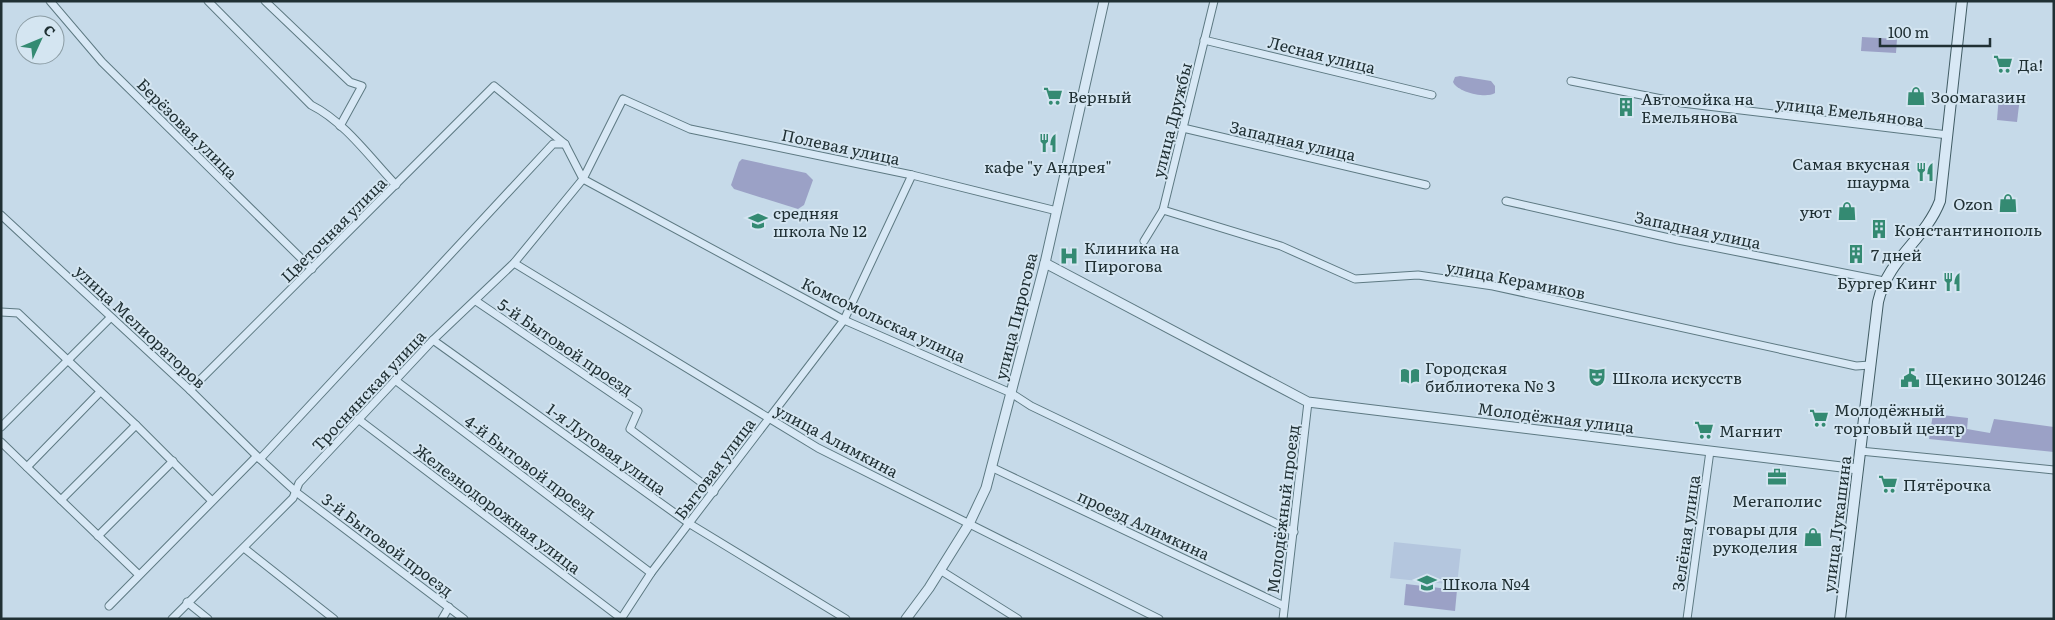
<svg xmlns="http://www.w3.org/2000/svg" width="2055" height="620" font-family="Literata,serif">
	<rect width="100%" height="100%" fill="#c6dae9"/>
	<polygon fill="#b4c6de" points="1394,542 1461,549 1457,585 1390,578"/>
	<g fill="#9ba1c6">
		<polygon points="1862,37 1897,39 1896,53 1861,51"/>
		<path d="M 1460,76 L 1491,81 L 1495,86 L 1495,93 C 1486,99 1457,92 1453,82 L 1455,77 Z"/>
		<polygon points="1999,95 2020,97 2017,122 1997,120"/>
		<polygon points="742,159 806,173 813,180 804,205 798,209 734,189 731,185 739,162"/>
		<polygon points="1933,414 1968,418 1967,429 1990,433 1994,419 2054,427 2054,452 1929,439"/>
		<polygon points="1406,584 1457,590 1455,611 1404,605"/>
	</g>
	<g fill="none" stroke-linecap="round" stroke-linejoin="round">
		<g stroke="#5d7982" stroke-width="9">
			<g id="minor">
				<polyline points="50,1 102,62 312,269"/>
				<path d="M 208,1 L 311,105 C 345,122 370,158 396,185"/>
				<polyline points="265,1 350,82 362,86 340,126"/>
				<polyline points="1204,40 1432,95"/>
				<polyline points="1571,81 1682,103 1948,135"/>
				<polyline points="1183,128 1426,185"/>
				<polyline points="1506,201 1678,240 1884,281"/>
				<polyline points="1163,210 1281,246 1355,279 1418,275 1493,286 1856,366 1870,365"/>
				<polyline points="1,215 190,390 260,459"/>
				<polyline points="1144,241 1163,210 1214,1"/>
				<polyline points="514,263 818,448 1159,619"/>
				<polyline points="476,301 638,411 630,429 714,492"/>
				<polyline points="1,312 18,313 136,425"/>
				<polyline points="433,340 690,524 846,619"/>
				<polyline points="395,380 651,573"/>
				<polyline points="190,390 494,86 565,144 583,179 844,320 1011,393 1031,406 1294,532"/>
				<polyline points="358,419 622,619"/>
				<polyline points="1,427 110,318"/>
				<polyline points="1,442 61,500"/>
				<polyline points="1860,451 2054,470"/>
				<polyline points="27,467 100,392"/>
				<polyline points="991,467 1284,606"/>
				<polyline points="98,536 173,461"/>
				<polyline points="244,548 334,619"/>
				<polyline points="940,570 1018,619"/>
				<polyline points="138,574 61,500 136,425 211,500"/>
				<polyline points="187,602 208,619"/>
				<polyline points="109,606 256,457"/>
				<polyline points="172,619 293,498 299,483 433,340 514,263 583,179 623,99 690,129 912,175 1057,211"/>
				<polyline points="442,619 449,607"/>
				<polyline points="464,619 296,492 260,459 553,144 565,144"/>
				<polyline points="621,619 651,573 844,320 912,175"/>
				<polyline points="1283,619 1308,402"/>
				<polyline points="1687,619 1710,451"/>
			</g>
		</g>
		<g stroke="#5d7982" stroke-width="11">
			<g id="tertiary">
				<polyline points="1045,263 1308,402 1858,469"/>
				<polyline points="906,619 929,588 969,524 986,488 1045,263 1104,1"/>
			</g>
		</g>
		<g stroke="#415c64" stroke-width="12">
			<path id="secondary" d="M 1840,619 L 1878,302 C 1888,258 1925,240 1940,201 L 1962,1"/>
		</g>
		<use href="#minor" stroke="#d8e8f5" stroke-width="7"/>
		<use href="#tertiary" stroke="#d8e8f5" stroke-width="9"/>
		<use href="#secondary" stroke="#d8e8f5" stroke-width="10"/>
	</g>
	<defs>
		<g id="supermarket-bare" transform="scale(1.5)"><path d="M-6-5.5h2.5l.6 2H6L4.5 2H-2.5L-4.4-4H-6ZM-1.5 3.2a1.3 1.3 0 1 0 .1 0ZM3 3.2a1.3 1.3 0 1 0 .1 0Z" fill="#348a72" stroke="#d4e5f1" stroke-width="2.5" paint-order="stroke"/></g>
		<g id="shop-bare" transform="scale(1.5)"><path d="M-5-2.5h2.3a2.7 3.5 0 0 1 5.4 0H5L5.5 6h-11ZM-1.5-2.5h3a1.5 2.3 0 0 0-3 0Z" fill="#348a72" stroke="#d4e5f1" stroke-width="2.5" paint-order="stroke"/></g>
		<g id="building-bare" transform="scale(1.5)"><path d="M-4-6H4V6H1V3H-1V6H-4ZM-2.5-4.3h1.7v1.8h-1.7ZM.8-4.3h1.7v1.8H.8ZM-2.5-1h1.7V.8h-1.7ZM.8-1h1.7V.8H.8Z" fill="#348a72" stroke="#d4e5f1" stroke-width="2.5" paint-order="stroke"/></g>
		<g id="restaurant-bare" transform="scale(1.5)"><path d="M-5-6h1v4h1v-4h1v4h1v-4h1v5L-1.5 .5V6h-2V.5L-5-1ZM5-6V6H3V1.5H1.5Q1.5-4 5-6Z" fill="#348a72" stroke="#d4e5f1" stroke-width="2.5" paint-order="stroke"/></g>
		<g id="school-bare" transform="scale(1.5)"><path d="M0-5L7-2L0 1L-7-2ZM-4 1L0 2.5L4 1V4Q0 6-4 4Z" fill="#348a72" stroke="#d4e5f1" stroke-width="2.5" paint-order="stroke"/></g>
		<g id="hospital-bare" transform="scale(1.5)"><path d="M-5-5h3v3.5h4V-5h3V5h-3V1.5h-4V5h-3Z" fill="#348a72" stroke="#d4e5f1" stroke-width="2.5" paint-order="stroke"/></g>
		<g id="library-bare" transform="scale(1.5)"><path d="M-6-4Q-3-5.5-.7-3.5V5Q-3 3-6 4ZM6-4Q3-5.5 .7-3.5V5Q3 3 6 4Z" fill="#348a72" stroke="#d4e5f1" stroke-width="2.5" paint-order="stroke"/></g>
		<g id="theatre-bare" transform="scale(1.5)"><path d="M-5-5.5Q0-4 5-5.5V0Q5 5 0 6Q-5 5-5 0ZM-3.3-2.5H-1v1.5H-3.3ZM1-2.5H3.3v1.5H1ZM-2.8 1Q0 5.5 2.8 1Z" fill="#348a72" stroke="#d4e5f1" stroke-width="2.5" paint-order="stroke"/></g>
		<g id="civic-bare" transform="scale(1.5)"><path d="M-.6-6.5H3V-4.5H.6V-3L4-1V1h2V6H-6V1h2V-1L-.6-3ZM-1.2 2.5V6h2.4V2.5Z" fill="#348a72" stroke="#d4e5f1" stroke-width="2.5" paint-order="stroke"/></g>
		<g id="office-bare" transform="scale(1.5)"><path d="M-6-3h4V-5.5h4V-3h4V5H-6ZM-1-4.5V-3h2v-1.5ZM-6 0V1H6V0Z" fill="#348a72" stroke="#d4e5f1" stroke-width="2.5" paint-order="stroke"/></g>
	</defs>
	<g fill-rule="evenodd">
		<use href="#supermarket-bare" x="2003" y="64"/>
		<use href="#supermarket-bare" x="1053" y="96"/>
		<use href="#shop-bare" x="1916" y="96"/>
		<use href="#building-bare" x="1626" y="107"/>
		<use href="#restaurant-bare" x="1048" y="143"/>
		<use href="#restaurant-bare" x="1925" y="172"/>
		<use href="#shop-bare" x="2008" y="203"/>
		<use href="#shop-bare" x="1847" y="211"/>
		<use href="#school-bare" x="758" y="221"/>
		<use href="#building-bare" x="1879" y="229"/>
		<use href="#building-bare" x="1856" y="254"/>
		<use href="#hospital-bare" x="1069" y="256"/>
		<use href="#restaurant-bare" x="1952" y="282"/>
		<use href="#library-bare" x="1410" y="376"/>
		<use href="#theatre-bare" x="1597" y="377"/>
		<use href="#civic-bare" x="1910" y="378"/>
		<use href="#supermarket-bare" x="1819" y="418"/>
		<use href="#supermarket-bare" x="1704" y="430"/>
		<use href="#office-bare" x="1777" y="477"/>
		<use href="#supermarket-bare" x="1888" y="484"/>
		<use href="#shop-bare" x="1813" y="537"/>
		<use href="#school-bare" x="1427" y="583"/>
	</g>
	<g text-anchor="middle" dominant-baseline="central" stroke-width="4" stroke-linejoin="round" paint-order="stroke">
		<g font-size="16" fill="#203034" stroke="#d4e5f1">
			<text transform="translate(1322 54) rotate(14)">Лесная улица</text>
			<text transform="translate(1850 111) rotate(7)">улица Емельянова</text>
			<text transform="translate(1171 120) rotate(-76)">улица Дружбы</text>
			<text transform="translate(188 128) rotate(45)">Берёзовая улица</text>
			<text transform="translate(1293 140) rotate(13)">Западная улица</text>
			<text transform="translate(841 146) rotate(12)">Полевая улица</text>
			<text transform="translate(333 229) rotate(-45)">Цветочная улица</text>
			<text transform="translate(1698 229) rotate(12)">Западная улица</text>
			<text transform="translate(1516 279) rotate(11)">улица Керамиков</text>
			<text transform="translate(1015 316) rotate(-76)">улица Пирогова</text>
			<text transform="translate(884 319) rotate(25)">Комсомольская улица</text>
			<text transform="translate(141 326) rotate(43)">улица Мелиораторов</text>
			<text transform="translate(566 346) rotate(34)">5-й Бытовой проезд</text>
			<text transform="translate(368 390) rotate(-47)">Троснянская улица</text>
			<text transform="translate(1556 417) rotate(7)">Молодёжная улица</text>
			<text transform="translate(837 440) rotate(28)">улица Алимкина</text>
			<text transform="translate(607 448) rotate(36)">1-я Луговая улица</text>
			<text transform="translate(531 466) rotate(37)">4-й Бытовой проезд</text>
			<text transform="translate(714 468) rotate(-53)">Бытовая улица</text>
			<text transform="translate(498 508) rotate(37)">Железнодорожная улица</text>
			<text transform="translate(1282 509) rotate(-83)">Молодёжный проезд</text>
			<text transform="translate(1144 524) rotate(25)">проезд Алимкина</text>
			<text transform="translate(1836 524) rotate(-83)">улица Лукашина</text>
			<text transform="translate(1685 533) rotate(-82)">Зелёная улица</text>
			<text transform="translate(388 544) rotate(37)">3-й Бытовой проезд</text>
		</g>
		<g font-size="16" fill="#203034" stroke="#d4e5f1" text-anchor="start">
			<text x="2018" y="64">Да!</text>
			<text x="1068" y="96">Верный</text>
			<text x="1931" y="96">Зоомагазин</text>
			<text x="1641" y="98">Автомойка на<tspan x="1641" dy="18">Емельянова</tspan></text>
			<text x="1910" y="163" text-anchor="end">Самая вкусная<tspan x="1910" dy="18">шаурма</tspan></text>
			<text x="1048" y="166" text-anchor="middle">кафе "у Андрея"</text>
			<text x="1993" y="203" text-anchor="end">Ozon</text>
			<text x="1832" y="211" text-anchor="end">уют</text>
			<text x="773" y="212">средняя<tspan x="773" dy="18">школа № 12</tspan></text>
			<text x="1894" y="229">Константинополь</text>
			<text x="1084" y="247">Клиника на<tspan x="1084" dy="18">Пирогова</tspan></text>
			<text x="1871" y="254">7 дней</text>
			<text x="1937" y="282" text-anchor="end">Бургер Кинг</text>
			<text x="1425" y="367">Городская<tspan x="1425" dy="18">библиотека № 3</tspan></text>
			<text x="1612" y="377">Школа искусств</text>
			<text x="1925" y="378">Щекино 301246</text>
			<text x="1834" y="409">Молодёжный<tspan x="1834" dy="18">торговый центр</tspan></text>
			<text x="1719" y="430">Магнит</text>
			<text x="1903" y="484">Пятёрочка</text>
			<text x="1777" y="500" text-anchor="middle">Мегаполис</text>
			<text x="1798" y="528" text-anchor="end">товары для<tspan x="1798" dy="18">рукоделия</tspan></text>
			<text x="1442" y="583">Школа №4</text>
		</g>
	</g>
	<rect width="2055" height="620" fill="none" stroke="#203034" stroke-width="5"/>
	<g transform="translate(40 40) rotate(46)"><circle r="24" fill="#d4e5f1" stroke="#8c9da5"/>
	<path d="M0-4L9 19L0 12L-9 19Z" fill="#348a72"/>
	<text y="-8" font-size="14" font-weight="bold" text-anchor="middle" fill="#203034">С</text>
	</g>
	<path d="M1880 38v8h110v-8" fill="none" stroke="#203034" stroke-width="2.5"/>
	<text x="1888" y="38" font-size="15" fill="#203034" stroke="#d4e5f1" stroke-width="4" paint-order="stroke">100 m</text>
</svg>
